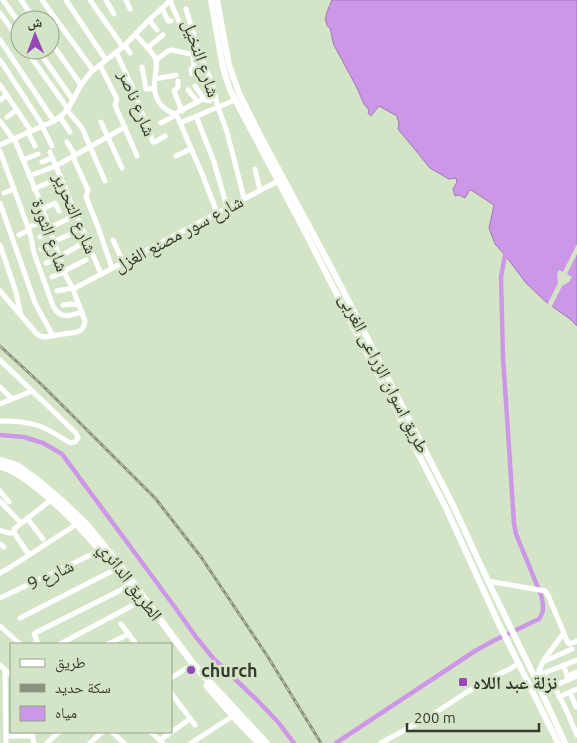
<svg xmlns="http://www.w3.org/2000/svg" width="577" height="743" font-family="Ubuntu,'Noto Naskh Arabic',sans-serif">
	<rect width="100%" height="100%" fill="#d4e5c7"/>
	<path fill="#cd97e7" stroke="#9f7bb0" d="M 332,0 L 577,0 L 577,326 L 570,319 L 546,302 L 526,283 L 505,255 L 495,244 L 489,228 L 494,205 L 471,190 L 469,191 L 465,198 L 459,195 L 455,196 L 453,189 L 457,182 L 456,178 L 449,179 L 430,168 L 398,129 L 399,122 L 397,118 L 397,116 L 379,106 L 371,116 L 368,113 L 369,110 L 364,104 L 357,88 L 334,45 C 332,40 332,37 331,32 C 330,26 330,30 327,25 C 323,17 329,8 332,0 Z"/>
	<polygon fill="#d4e5c7" points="577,244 577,254 567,274 572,277 569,282 562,286 551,308 547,305 558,283 557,274 559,270 563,272"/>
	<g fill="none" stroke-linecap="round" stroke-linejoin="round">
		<g stroke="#cd97e7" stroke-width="4.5">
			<polyline points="0,435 24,437 43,443 62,454 174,606 196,637 213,658 257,700 278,722 294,743"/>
			<path d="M 336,743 L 475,651 L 493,641 L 539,619 C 545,611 543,603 541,595 L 516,534 L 514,523 L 503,357 L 501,277 L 505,255"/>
		</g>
		<g stroke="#fff" stroke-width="5">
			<polyline points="3,0 20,24"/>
			<polyline points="21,0 35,20"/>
			<polyline points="42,0 93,70"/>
			<polyline points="66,0 106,60"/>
			<polyline points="90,0 123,47"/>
			<polyline points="106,0 114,14"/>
			<polyline points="126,0 130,9"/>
			<polyline points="170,1 181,26"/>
			<polyline points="162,8 168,21 171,21"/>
			<polyline points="186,9 199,53 212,83 218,107 227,132 244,198"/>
			<polyline points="0,13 20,41"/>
			<polyline points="149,20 157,30"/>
			<path d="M 136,35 C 141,41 154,53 156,60 C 158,72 151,84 156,96 C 158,102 163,108 169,111 C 173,114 175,114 178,118 L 203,176 L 217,213"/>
			<polyline points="0,40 54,121"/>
			<polyline points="50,41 81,85"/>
			<polyline points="125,45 130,53"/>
			<polyline points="147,48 163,35"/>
			<polyline points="26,50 68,109"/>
			<polyline points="38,50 73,100"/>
			<polyline points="116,52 131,84 153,142 155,142 165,136"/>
			<polyline points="0,60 43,126"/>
			<polyline points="156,60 168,51 172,50 200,56"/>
			<polyline points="100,65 117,99 115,105 137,156"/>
			<polyline points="142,67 146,89 148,89 154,88"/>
			<polyline points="192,74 191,69 194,67 193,55"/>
			<polyline points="155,79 176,75"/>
			<polyline points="178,81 178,87 174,91 182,111"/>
			<polyline points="0,85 31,131"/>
			<polyline points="195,86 204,99"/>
			<polyline points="188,90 198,102"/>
			<polyline points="0,100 7,95"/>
			<polyline points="67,110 82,128 105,181"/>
			<polyline points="174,114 203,99 209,101 215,94"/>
			<polyline points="196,116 214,162 227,207"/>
			<polyline points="7,117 17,110"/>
			<polyline points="60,117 70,132"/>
			<polyline points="0,121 13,139"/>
			<polyline points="101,122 122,168"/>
			<polyline points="161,123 176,115"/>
			<polyline points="180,123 235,100"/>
			<polyline points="42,126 52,146"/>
			<polyline points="28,132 35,146"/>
			<polyline points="67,142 75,155"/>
			<polyline points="0,145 54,121 62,115 68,109 81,85 91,72 123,47 149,20 171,0"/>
			<path d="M 0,151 L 29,230 L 32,241 L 33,250 L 53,306 C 61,320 69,316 82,312"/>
			<polyline points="50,152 101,274"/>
			<polyline points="176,156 191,149"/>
			<polyline points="73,157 88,190 86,197 98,227 112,268"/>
			<polyline points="23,160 38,154"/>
			<polyline points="42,162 52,158"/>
			<polyline points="255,169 260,190"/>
			<polyline points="29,176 56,166 125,127"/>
			<polyline points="34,189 61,177"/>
			<polyline points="57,191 65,187"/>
			<polyline points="4,193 14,189"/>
			<polyline points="0,203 35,303 53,336"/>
			<polyline points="42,209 55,203 59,211"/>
			<polyline points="28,227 46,221"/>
			<polyline points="49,228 70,218"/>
			<polyline points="19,235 29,230"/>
			<polyline points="40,237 50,233"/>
			<polyline points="113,240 123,262"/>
			<polyline points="53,242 75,232"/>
			<polyline points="0,245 16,292 21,316"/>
			<polyline points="41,249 54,244"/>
			<polyline points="59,257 80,245"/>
			<polyline points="46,263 59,259"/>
			<polyline points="64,271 86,260"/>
			<polyline points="52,277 64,272"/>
			<polyline points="73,289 280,180"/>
			<polyline points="0,291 36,333 40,336 45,337 77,332 81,330 84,326 85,321 83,316 73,289 66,276 38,196 14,138"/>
			<polyline points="57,291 72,288"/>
			<polyline points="63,305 70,304 79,305"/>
			<path d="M 0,360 L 76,433 L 78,438 L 75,442 L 70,443 C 42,425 34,421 0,421"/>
			<polyline points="0,387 12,399"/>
			<polyline points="0,404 32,391"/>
			<polyline points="0,491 9,502"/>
			<polyline points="0,501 21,523"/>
			<polyline points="27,518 43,539"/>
			<polyline points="0,530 8,533 14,533"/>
			<polyline points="0,544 4,547"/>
			<polyline points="29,555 15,534 14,529 51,500"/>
			<polyline points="0,573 9,568 77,524"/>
			<polyline points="488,581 545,591 548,595 568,643 570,644 577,641"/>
			<polyline points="0,598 101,550"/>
			<polyline points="20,618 116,569"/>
			<polyline points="121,624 136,644"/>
			<polyline points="0,626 20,644"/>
			<polyline points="35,644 37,641 34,634 35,633 129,586"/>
			<polyline points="60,644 141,601"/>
			<polyline points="108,644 129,634"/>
			<polyline points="545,661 572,649"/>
			<polyline points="0,665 11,675"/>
			<polyline points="563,665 569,680"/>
			<polyline points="5,670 6,743"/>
			<path d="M 539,670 C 556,681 569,717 577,735"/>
			<polyline points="544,673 577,660"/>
			<polyline points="567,676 577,672"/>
			<polyline points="171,678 190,666"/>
			<polyline points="536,680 543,661 563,634"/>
			<polyline points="554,686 577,676"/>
			<polyline points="570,692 576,707"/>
			<polyline points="171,693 195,725"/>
			<polyline points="559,697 577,689"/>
			<polyline points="31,732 34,743"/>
			<polyline points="112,732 124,743"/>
			<polyline points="151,732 163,743"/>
			<polyline points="6,736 33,736"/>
			<polyline points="160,740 190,719"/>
			<polyline points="47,743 59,732"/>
			<polyline points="90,743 102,732"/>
			<polyline points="191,743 233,716"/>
			<polyline points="381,743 432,715 467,692 489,679 510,669 519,663"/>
		</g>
		<g stroke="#fff" stroke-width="6">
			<polyline points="211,0 223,68 230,90 302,226 446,508 497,620 558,743"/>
			<polyline points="217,0 229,65 239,93 261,137 332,269 453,505 488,581 536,680 565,743"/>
		</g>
		<g stroke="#fff" stroke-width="7">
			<polyline points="0,460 18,466 37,480 63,502 86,524 121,567 194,665 266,743"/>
			<path d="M 0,466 C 15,470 28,481 40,490 C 79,522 108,559 139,599"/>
			<polyline points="207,686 235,718 259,743"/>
		</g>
		<g stroke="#86927d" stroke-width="3">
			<polyline id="rail" points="0,346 42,385 155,498 201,557 268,657 321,743"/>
		</g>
		<use href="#rail" stroke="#d4e5c7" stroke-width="1" stroke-dasharray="4" stroke-linecap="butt"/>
	</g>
	<g fill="#9748b8" stroke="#d4e5c7" stroke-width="2">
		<circle cx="191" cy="670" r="5"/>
		<rect x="458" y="677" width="10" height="10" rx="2.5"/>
	</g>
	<g text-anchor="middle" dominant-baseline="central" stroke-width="5" stroke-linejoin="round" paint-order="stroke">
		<g font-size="18" fill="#333a2e" stroke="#d4e5c7">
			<text transform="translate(202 58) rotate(71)">شارع النخيل</text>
			<text transform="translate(138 103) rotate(67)">شارع ناصر</text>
			<text transform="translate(76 213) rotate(67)">شارع التحرير</text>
			<text transform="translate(178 233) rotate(-28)">شارع سور مصنع الغزل</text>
			<text transform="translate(51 235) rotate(70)">شارع الثورة</text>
			<text transform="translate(385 373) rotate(63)">طريق اسوان الزراعى الغربى</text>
			<text transform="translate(50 574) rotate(-25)">شارع 9</text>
			<text transform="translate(131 581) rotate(53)">الطريق الدائري</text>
		</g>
		<g font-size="18" font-weight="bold" fill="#333a2e" stroke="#d4e5c7" text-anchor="start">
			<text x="201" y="670">church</text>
			<text x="473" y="682">نزلة عبد اللاه</text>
		</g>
	</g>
	<rect x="10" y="643" width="162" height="90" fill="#d4e5c7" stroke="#94a18a"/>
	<rect x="20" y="659" width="25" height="8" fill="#ffffff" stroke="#94a18a"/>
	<text x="55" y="668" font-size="15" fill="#333a2e">طريق</text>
	<rect x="20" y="684" width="25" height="8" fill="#86927d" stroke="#94a18a"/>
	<text x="55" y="693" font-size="15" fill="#333a2e">سكة حديد</text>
	<rect x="20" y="706" width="25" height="15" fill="#cd97e7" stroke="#94a18a"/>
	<text x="55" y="718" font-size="15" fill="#333a2e">مياه</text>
	<g transform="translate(35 35) rotate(359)"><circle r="24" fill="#d4e5c7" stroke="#94a18a"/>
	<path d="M0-4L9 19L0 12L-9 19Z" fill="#9748b8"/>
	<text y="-8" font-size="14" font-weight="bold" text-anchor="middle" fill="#333a2e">ش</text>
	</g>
	<path d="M407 723v8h132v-8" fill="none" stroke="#333a2e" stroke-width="2.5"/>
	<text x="414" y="723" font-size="15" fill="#333a2e" stroke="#d4e5c7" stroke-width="4" paint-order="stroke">200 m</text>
</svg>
